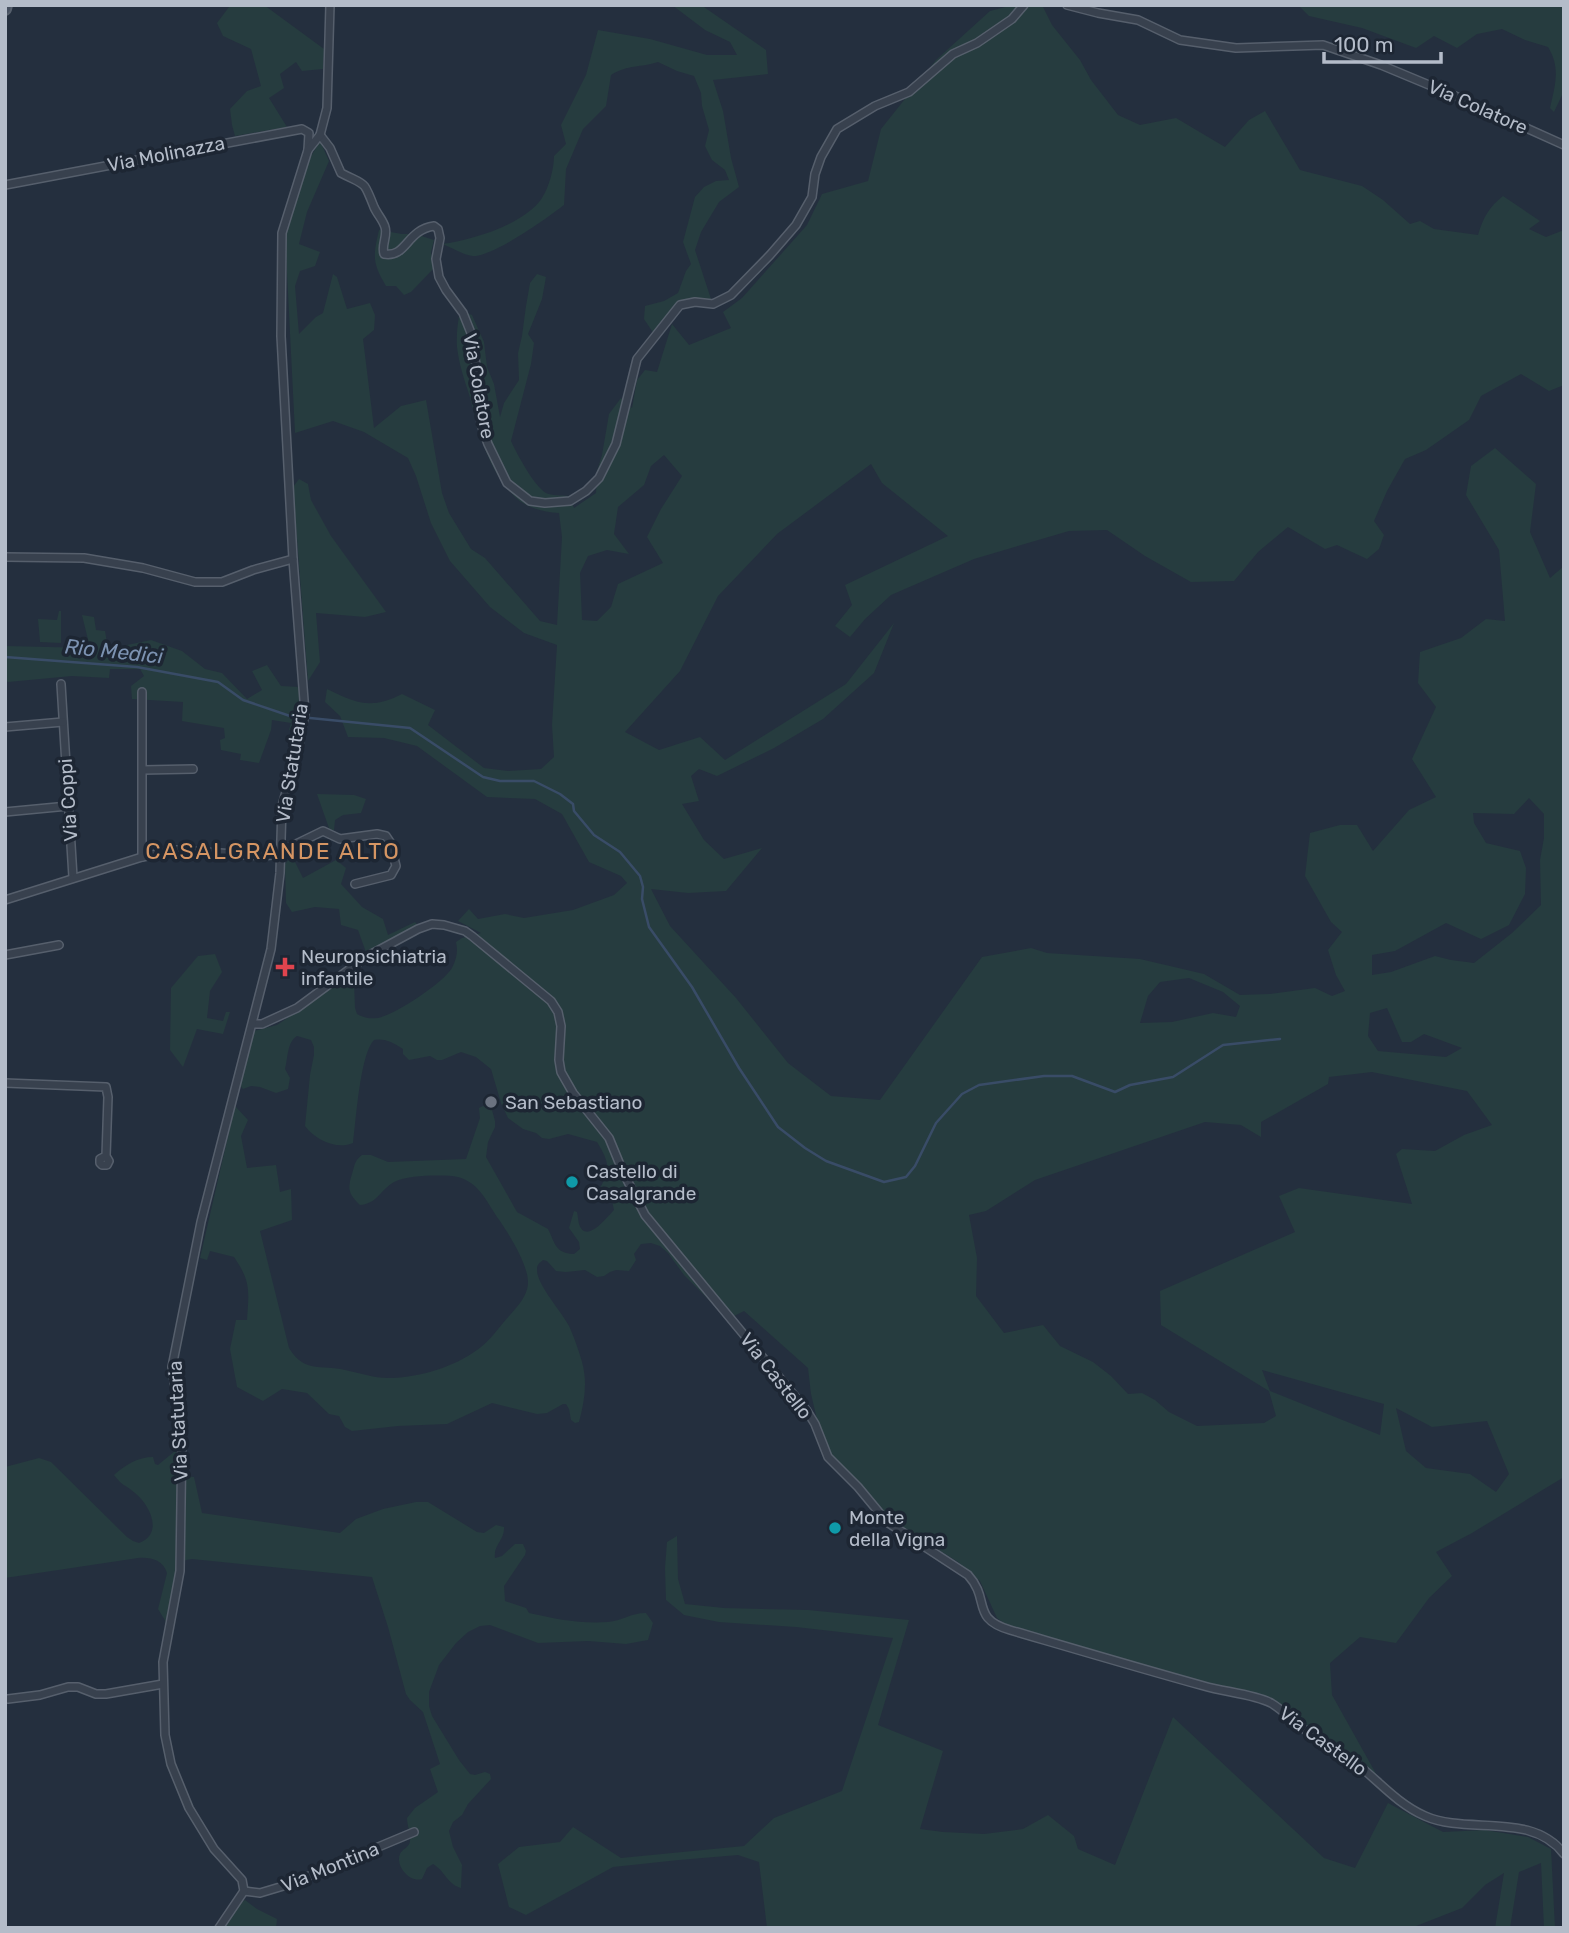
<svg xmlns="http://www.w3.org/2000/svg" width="1569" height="1933" font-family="Rubik,sans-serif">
	<rect width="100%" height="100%" fill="#242f3e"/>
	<g fill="#263c3f" fill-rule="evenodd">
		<polygon points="228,5 264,5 324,49 323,69 302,71 296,62 280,74 284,88 269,98 287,127 235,136 232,125 230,109 247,91 261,86 251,49 223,36 217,23 229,7"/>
		<path d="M 672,5 L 701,5 L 766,50 L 768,74 L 713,80 L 723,111 L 731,158 L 739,187 L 719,202 L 701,232 L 695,250 L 711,299 L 710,307 C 703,308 699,305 692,305 C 677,305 664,324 654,334 L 644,319 L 645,306 L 664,301 L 678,293 L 686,271 L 691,264 L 683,242 L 695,197 L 704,187 L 716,181 L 729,180 L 725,170 L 712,160 L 705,146 L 709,130 L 702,106 L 701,93 L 694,76 L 677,71 L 658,62 C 640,68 629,64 611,75 L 606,106 L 583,129 L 566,169 L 564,205 C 547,218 493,257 473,256 C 463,255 451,247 442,244 C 471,240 524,225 542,198 C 549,187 554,169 554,156 L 566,144 L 561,125 L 586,75 L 598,30 L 650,39 L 707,55 L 737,55 L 730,42 L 705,30 Z"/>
		<path d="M 1013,5 L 1042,5 L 1052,25 L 1080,60 L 1091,80 L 1118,115 L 1140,125 L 1176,118 L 1225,147 L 1249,120 L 1265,111 L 1300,170 L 1362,186 L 1383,200 L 1410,224 L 1420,221 L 1434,229 L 1478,235 C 1483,218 1489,207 1503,196 L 1540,221 L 1529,229 L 1546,237 L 1564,230 L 1564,385 L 1549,391 L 1521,374 L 1481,396 L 1469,420 L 1426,450 L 1405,459 L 1387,491 L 1374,521 L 1384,535 L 1379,549 L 1367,559 L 1337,545 L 1325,549 L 1288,527 L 1258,552 L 1234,581 L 1191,582 L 1145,556 L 1107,530 L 1069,531 L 974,559 L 891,595 L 865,619 L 850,637 L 835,626 L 852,605 L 845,585 L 948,536 L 882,483 L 871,464 L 777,534 L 718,596 L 680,671 L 625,732 L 659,750 L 700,737 L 725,760 L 846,684 L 894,623 L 874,673 L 823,719 L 774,748 L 717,776 L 699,769 L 691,776 L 699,801 L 682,804 L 704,840 L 724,859 L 762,848 L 726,891 L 688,893 L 651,889 L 670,926 L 736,998 L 788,1063 L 831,1096 L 880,1100 L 982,957 L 1031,948 L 1047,953 L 1140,959 L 1204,974 L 1240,995 L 1270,994 L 1315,988 L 1332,996 L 1345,991 L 1336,975 L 1328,950 L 1342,932 L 1331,922 L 1305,876 L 1310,833 L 1340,825 L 1357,825 L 1373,851 L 1409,810 L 1436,797 L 1412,759 L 1436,707 L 1418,683 L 1420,652 L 1461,638 L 1486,619 L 1505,621 L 1499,550 L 1466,495 L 1471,466 L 1495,448 L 1536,484 L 1530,532 L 1550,578 L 1564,566 L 1562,902 L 1564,903 L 1564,1477 L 1472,1533 L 1436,1552 L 1452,1576 L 1429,1598 L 1396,1643 L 1360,1637 L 1330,1663 L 1332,1695 L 1379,1779 L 1273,1703 L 1236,1691 L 1011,1628 L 997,1618 L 980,1581 L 958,1562 L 888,1518 L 865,1498 L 832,1463 L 820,1432 L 811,1394 L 808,1368 L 744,1311 L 728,1319 L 684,1275 L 668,1253 L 660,1246 L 651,1243 L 641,1244 L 634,1254 L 636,1260 L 629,1271 L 616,1270 L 610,1272 L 604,1276 L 597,1277 L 585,1270 L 566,1272 L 556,1271 L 547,1261 L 543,1260 C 540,1263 537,1264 537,1269 C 536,1284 562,1312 569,1326 C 574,1337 579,1351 582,1362 C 588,1383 584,1403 579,1422 L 575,1423 L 571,1420 L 569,1409 L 566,1404 L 563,1404 L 547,1413 L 537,1414 L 492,1403 L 447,1424 L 398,1426 L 352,1431 L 345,1427 L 339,1416 L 329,1414 L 307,1393 L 282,1389 L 263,1401 L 237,1387 L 230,1349 L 236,1320 L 247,1320 C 249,1290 251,1282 234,1257 L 210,1251 L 207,1260 L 200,1258 L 235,1106 L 248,1120 L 241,1136 L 247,1168 L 276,1165 L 280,1192 L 291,1189 L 292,1220 L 260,1231 L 289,1348 C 305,1374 321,1364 345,1370 C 361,1373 375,1379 392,1378 C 420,1377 454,1367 477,1350 C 490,1341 499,1327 510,1315 C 518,1306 527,1296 528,1284 C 529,1266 510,1236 500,1221 C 486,1202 479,1179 452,1176 C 437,1175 408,1175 394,1182 C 381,1189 377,1204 360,1205 C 349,1194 347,1190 352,1174 C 355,1165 354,1161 362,1155 L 371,1155 L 388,1162 L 466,1159 L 480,1118 L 479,1108 L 483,1106 L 492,1110 L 495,1121 L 495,1127 L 488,1142 L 486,1157 L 517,1212 L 548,1229 C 555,1242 554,1253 574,1254 L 580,1249 L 579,1242 L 569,1228 L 574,1211 L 577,1212 C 578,1216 578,1220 579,1224 C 586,1245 607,1217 614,1210 L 612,1201 L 600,1188 C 611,1168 609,1162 597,1142 L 568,1134 L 549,1139 L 542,1138 L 536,1133 L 523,1129 L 508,1118 L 501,1103 L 491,1069 L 476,1057 L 461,1052 L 442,1060 L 437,1060 L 430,1056 L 409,1060 L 403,1054 L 403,1049 C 393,1043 386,1038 374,1040 C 360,1054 356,1121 353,1143 C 337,1150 315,1140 305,1126 L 310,1075 L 314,1055 L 314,1047 L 311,1040 L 297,1036 C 287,1042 288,1058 285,1069 L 290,1078 L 288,1089 L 276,1093 L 260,1087 L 251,1086 L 243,1089 L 239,1084 L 254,1031 L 277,1025 L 344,980 L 351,978 L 354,981 L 355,1008 L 357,1014 C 364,1018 370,1019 378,1018 C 395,1015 443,983 452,968 C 457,958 458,951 456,942 L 462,938 L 481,933 L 458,921 L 469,909 L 478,919 L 505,914 L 524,918 L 573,910 L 614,895 L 627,883 L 621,876 L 589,862 L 562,814 L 535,799 L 487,797 L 417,746 L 384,738 L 348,737 L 340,716 L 325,702 L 327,689 C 356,703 371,710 402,694 L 435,710 L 428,725 L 484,768 L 508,771 L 541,769 L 554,757 L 552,725 L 557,645 L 524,633 L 490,607 L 450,561 L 431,523 L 416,476 L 408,458 L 364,432 L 333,421 L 295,433 L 285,233 L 310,158 L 320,141 L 329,161 L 307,212 L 299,244 L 320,252 L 315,266 L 300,271 L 295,286 L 299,334 L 316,317 L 323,313 L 333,274 L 337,277 L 347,309 L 370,303 L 375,315 L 374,330 L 363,339 L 374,428 L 401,406 L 426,400 L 442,493 L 449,513 L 471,549 L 485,558 L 540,621 L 557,625 L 562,537 L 559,513 C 544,512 526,508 515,497 C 486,468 479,431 469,394 C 464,379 459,364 457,347 C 456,334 458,322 460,310 L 472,315 L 484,342 L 487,367 L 494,384 L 500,417 L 504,403 L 519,380 L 518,353 L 522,336 L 526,306 L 530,283 L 537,274 L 546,277 L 542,299 L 528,334 L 534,343 L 531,364 L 511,441 C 517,454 534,486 546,493 C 552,496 562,495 569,496 L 574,508 L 596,493 L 597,471 L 602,455 L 609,414 L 621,398 L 632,408 L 637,380 L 645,370 L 657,372 L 672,324 L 689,345 L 731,328 L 723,312 L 742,298 L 807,225 L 822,194 L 868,181 L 881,129 L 936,60 L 990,11 ZM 664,455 L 682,476 L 661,509 L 647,537 L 663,563 L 618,584 L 611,607 L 597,621 L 582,620 L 580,573 L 588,556 L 607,550 L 629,554 L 614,534 L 618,507 L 644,485 L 651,466 ZM 1529,798 L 1544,814 L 1544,838 L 1540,860 L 1541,905 L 1512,933 L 1474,963 L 1451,960 L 1435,956 L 1391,972 L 1372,975 L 1372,955 L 1395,951 L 1446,923 L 1481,939 L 1509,925 L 1525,894 L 1526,868 L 1520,851 L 1486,843 L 1474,823 L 1473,813 L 1514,814 ZM 1189,978 L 1223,992 L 1240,1006 L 1236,1017 L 1213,1013 L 1172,1022 L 1140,1023 L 1148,996 L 1160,982 ZM 1387,1008 L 1402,1042 L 1411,1042 L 1424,1034 L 1462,1048 L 1446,1057 L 1378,1051 L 1368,1036 L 1370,1013 ZM 1372,1072 L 1467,1091 L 1492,1125 L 1464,1135 L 1435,1151 L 1402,1149 L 1396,1154 L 1412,1204 L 1299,1188 L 1279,1196 L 1295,1232 L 1160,1291 L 1161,1325 L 1269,1391 L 1276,1416 L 1264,1423 L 1197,1426 L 1169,1412 L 1155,1400 L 1142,1393 L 1128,1394 L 1111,1376 L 1093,1362 L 1060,1346 L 1043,1325 L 1004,1333 L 976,1296 L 977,1258 L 969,1215 L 986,1211 L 1035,1180 L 1205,1122 L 1241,1125 L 1261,1137 L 1261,1122 L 1328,1084 L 1329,1077 ZM 1262,1370 L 1384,1404 L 1380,1435 L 1270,1391 ZM 1396,1408 L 1432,1427 L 1487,1421 L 1509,1474 L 1496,1492 L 1470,1474 L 1426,1468 L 1406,1451 Z"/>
		<path d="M 1298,5 L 1564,5 L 1564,91 L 1554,112 L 1550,108 C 1555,85 1561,68 1548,47 L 1525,40 L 1502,29 L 1477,34 L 1457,48 L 1434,36 L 1416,48 L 1362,28 L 1309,16 Z"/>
		<path d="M 379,230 L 402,234 L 415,234 L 434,240 L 431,252 L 434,268 L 411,292 L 404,295 L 396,286 L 386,286 C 372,262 373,257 379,230 Z"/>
		<polygon points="299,479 308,484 311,500 331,536 386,612 365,617 316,613 320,662 308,681 293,487"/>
		<polygon points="59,611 61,611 61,643 40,642 38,619 57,620"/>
		<polygon points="82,615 94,617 96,630 105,631 108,649 151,640 182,651 205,669 222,673 247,699 262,690 252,671 267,665 281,686 299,687 301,711 297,732 289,730 291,723 272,720 271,730 259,763 240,760 241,754 221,750 220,740 225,738 224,728 182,721 183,702 132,699 131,686 144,676 140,669 110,669 109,678 72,676 8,682 5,680 5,646 90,648"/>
		<polygon points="317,794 354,795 366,799 361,813 343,815 335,820 334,830 330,831"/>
		<polygon points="292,856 303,878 336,860 346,868 341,884 362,907 383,919 388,935 415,922 420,928 367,955 358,930 341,925 339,909 315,907 292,912 286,903 285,864"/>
		<polygon points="215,954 222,972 210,991 207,1018 223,1021 226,1012 230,1012 223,1034 197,1029 183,1067 170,1050 171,988 198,956"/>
		<path d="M 175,1451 L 179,1456 L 179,1476 L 194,1477 L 202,1513 L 340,1533 L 356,1519 L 383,1509 L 416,1502 L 428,1502 L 477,1532 L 484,1533 L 496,1525 L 504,1527 C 505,1540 493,1545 495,1558 L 502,1556 L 515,1544 L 523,1544 L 526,1551 L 525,1555 L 504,1586 L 505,1601 L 526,1608 L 529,1613 C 555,1619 581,1624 608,1622 C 621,1621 631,1613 646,1613 L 653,1623 L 648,1640 L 626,1644 L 588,1641 L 538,1643 L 490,1625 L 480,1626 L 468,1632 L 456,1643 L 439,1665 L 429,1692 L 429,1706 L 432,1716 L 459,1760 L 470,1774 L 475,1775 L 485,1772 L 490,1774 L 491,1779 L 468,1804 L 462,1815 L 453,1822 L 449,1831 L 453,1847 L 462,1865 L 461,1888 C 448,1885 444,1870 433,1864 L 427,1868 L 422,1879 C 409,1883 395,1865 400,1854 C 402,1849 410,1847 410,1841 C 411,1834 407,1825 407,1818 L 415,1808 L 438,1792 L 430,1769 L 440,1764 L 423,1712 L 410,1700 L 406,1694 L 388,1627 L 372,1577 L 192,1559 L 186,1560 L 180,1564 L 166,1622 L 158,1609 L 167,1573 C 163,1560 151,1557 138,1558 L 5,1578 L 5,1467 L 39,1458 L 51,1462 L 127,1537 L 133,1541 L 139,1543 C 164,1534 150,1505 135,1493 C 125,1484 123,1487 114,1475 C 125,1465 138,1457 153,1457 L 155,1464 L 158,1465 Z"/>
		<polygon points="677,1536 678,1579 685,1604 724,1608 808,1610 909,1620 878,1725 943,1751 920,1829 943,1832 984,1834 1023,1829 1048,1815 1074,1836 1078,1849 1115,1865 1173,1717 1324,1858 1355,1868 1388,1803 1443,1832 1485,1830 1528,1837 1551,1849 1555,1928 1544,1928 1541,1863 1519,1872 1510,1928 1495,1928 1504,1873 1485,1885 1462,1908 1411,1928 767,1928 759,1862 738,1855 679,1860 613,1867 526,1915 509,1907 498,1864 519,1847 560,1842 573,1827 621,1858 744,1846 774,1818 842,1791 893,1638 796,1627 719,1622 684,1615 666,1600 665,1568 667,1542"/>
		<polygon points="245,1900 257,1909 277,1919 276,1928 223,1928 239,1904"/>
	</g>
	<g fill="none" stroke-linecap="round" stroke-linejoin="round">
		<polyline stroke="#394c67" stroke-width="2.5" points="5,657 137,667 218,682 243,700 290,716 410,728 483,777 500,781 534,781 560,794 573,804 574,811 594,835 620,852 640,876 643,887 642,899 649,927 692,987 739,1068 778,1127 805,1148 826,1161 884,1182 906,1177 915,1166 936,1123 962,1094 979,1085 1044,1076 1072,1076 1115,1092 1130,1085 1173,1077 1223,1045 1280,1039"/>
		<g stroke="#565f6c" stroke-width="10">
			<g id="street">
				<polyline points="1067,5 1098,13 1138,20 1180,40 1236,48 1323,45 1381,65 1453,95 1564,145"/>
				<path d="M 320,135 L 330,148 L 341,173 C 366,186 363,179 374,207 C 377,214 383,220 385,227 C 388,236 381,245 384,254 C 407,258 406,230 434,226 L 438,229 L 440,238 L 436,259 L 439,277 L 446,290 L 463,313 L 471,333 L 479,384 L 481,424 L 488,444 L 507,483 L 530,501 L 545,503 L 570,501 L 586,491 L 599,478 L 616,444 L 637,359 L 680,305 L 695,302 L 713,304 L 731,295 L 770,255 L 796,225 L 812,197 L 815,174 L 821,157 L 837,129 L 875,106 L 909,92 L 953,54 L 977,43 L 1012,19 L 1024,5"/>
				<polyline points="5,185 302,129 309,133 308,150"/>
				<polyline points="5,557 84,558 143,568 195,582 222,582 253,570 293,559"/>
				<polyline points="61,684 73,877"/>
				<polyline points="5,727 63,722"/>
				<polyline points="143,770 193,769"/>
				<polyline points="5,812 68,806"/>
				<polyline points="142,857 142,692"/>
				<polyline points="5,900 142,857 177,850 263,856 280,854 290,847 323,831 340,839 377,834 386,836 390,842 396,866 391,875 355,884"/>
				<polyline points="5,955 59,945"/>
				<path d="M 253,1024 L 262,1024 L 297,1008 L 366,957 L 418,929 L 432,924 L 444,925 L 465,931 L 472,936 L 551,1001 L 558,1012 L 561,1026 L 559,1060 L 561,1072 L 573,1093 L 609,1138 L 623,1172 L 645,1215 L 807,1411 L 815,1424 L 828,1457 L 858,1487 L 887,1522 L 968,1575 C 991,1600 970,1618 1010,1630 C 1075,1649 1139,1668 1204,1686 C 1224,1692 1254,1694 1271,1703 C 1283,1710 1293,1721 1304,1729 C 1323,1743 1344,1753 1362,1768 C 1382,1785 1400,1805 1425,1816 C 1467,1835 1532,1811 1564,1854"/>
				<polyline points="5,1083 106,1087 108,1097 106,1156 109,1161 107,1165 102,1165 100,1163 100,1159 106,1156"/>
				<polyline points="8,1699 40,1695 68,1687 78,1687 96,1694 106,1694 163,1684"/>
				<polyline points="244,1891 260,1893 290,1884 414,1832"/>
				<polyline points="219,1928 244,1891 242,1880 214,1849 189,1808 171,1764 165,1735 163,1662 180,1571 182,1434 172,1367 201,1222 271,949 280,873 282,806 298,749 305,713 293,559 281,336 282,233 308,150 320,135 327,108 330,5"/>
			</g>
		</g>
		<g stroke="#565f6c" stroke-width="14">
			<polyline id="secondary" points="5,9 6,5"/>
		</g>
		<use href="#street" stroke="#38414e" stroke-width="7"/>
		<use href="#secondary" stroke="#465061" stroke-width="10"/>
	</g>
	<path fill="#e0444e" stroke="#1d2633" stroke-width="2.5" d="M281.5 956.5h7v7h7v7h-7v7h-7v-7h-7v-7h7z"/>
	<circle fill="#6b7280" stroke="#1d2633" stroke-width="2.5" cx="491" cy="1102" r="7"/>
	<g fill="#0f9aa8" stroke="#1d2633" stroke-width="2.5">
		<circle cx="572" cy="1182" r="7"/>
		<circle cx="835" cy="1528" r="7"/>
	</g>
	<g text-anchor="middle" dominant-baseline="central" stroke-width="7" stroke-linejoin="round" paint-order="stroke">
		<g font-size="19" fill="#b4bcc9" stroke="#1d2633">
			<text transform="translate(1478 107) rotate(24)">Via Colatore</text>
			<text transform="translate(166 154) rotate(-11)">Via Molinazza</text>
			<text transform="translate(479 386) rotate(80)">Via Colatore</text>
			<text transform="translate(292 763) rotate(-81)">Via Statutaria</text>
			<text transform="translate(68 800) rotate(-94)">Via Coppi</text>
			<text transform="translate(776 1376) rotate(52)">Via Castello</text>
			<text transform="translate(178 1421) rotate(-93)">Via Statutaria</text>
			<text transform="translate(1323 1741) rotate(36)">Via Castello</text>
			<text transform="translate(330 1867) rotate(-22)">Via Montina</text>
		</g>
		<g font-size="19" fill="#b4bcc9" stroke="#1d2633" text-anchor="start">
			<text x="301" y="956">Neuropsichiatria<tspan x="301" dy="22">infantile</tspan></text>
			<text x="505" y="1102">San Sebastiano</text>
			<text x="586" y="1171">Castello di<tspan x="586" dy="22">Casalgrande</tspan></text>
			<text x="849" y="1517">Monte<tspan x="849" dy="22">della Vigna</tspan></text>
		</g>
		<g font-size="21" font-style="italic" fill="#7c92b1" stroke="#1d2633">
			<text transform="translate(114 651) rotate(6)">Rio Medici</text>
		</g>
		<g font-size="23" letter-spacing="2" fill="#d59563" stroke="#1d2633">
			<text x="273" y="851">CASALGRANDE ALTO</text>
		</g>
	</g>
	<rect width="1569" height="1933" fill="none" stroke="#b4bcc9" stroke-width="14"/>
	<path d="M1324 52v10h117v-10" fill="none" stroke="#b4bcc9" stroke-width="3.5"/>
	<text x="1334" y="52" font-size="21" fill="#b4bcc9" stroke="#1d2633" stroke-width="5" paint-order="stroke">100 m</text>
</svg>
